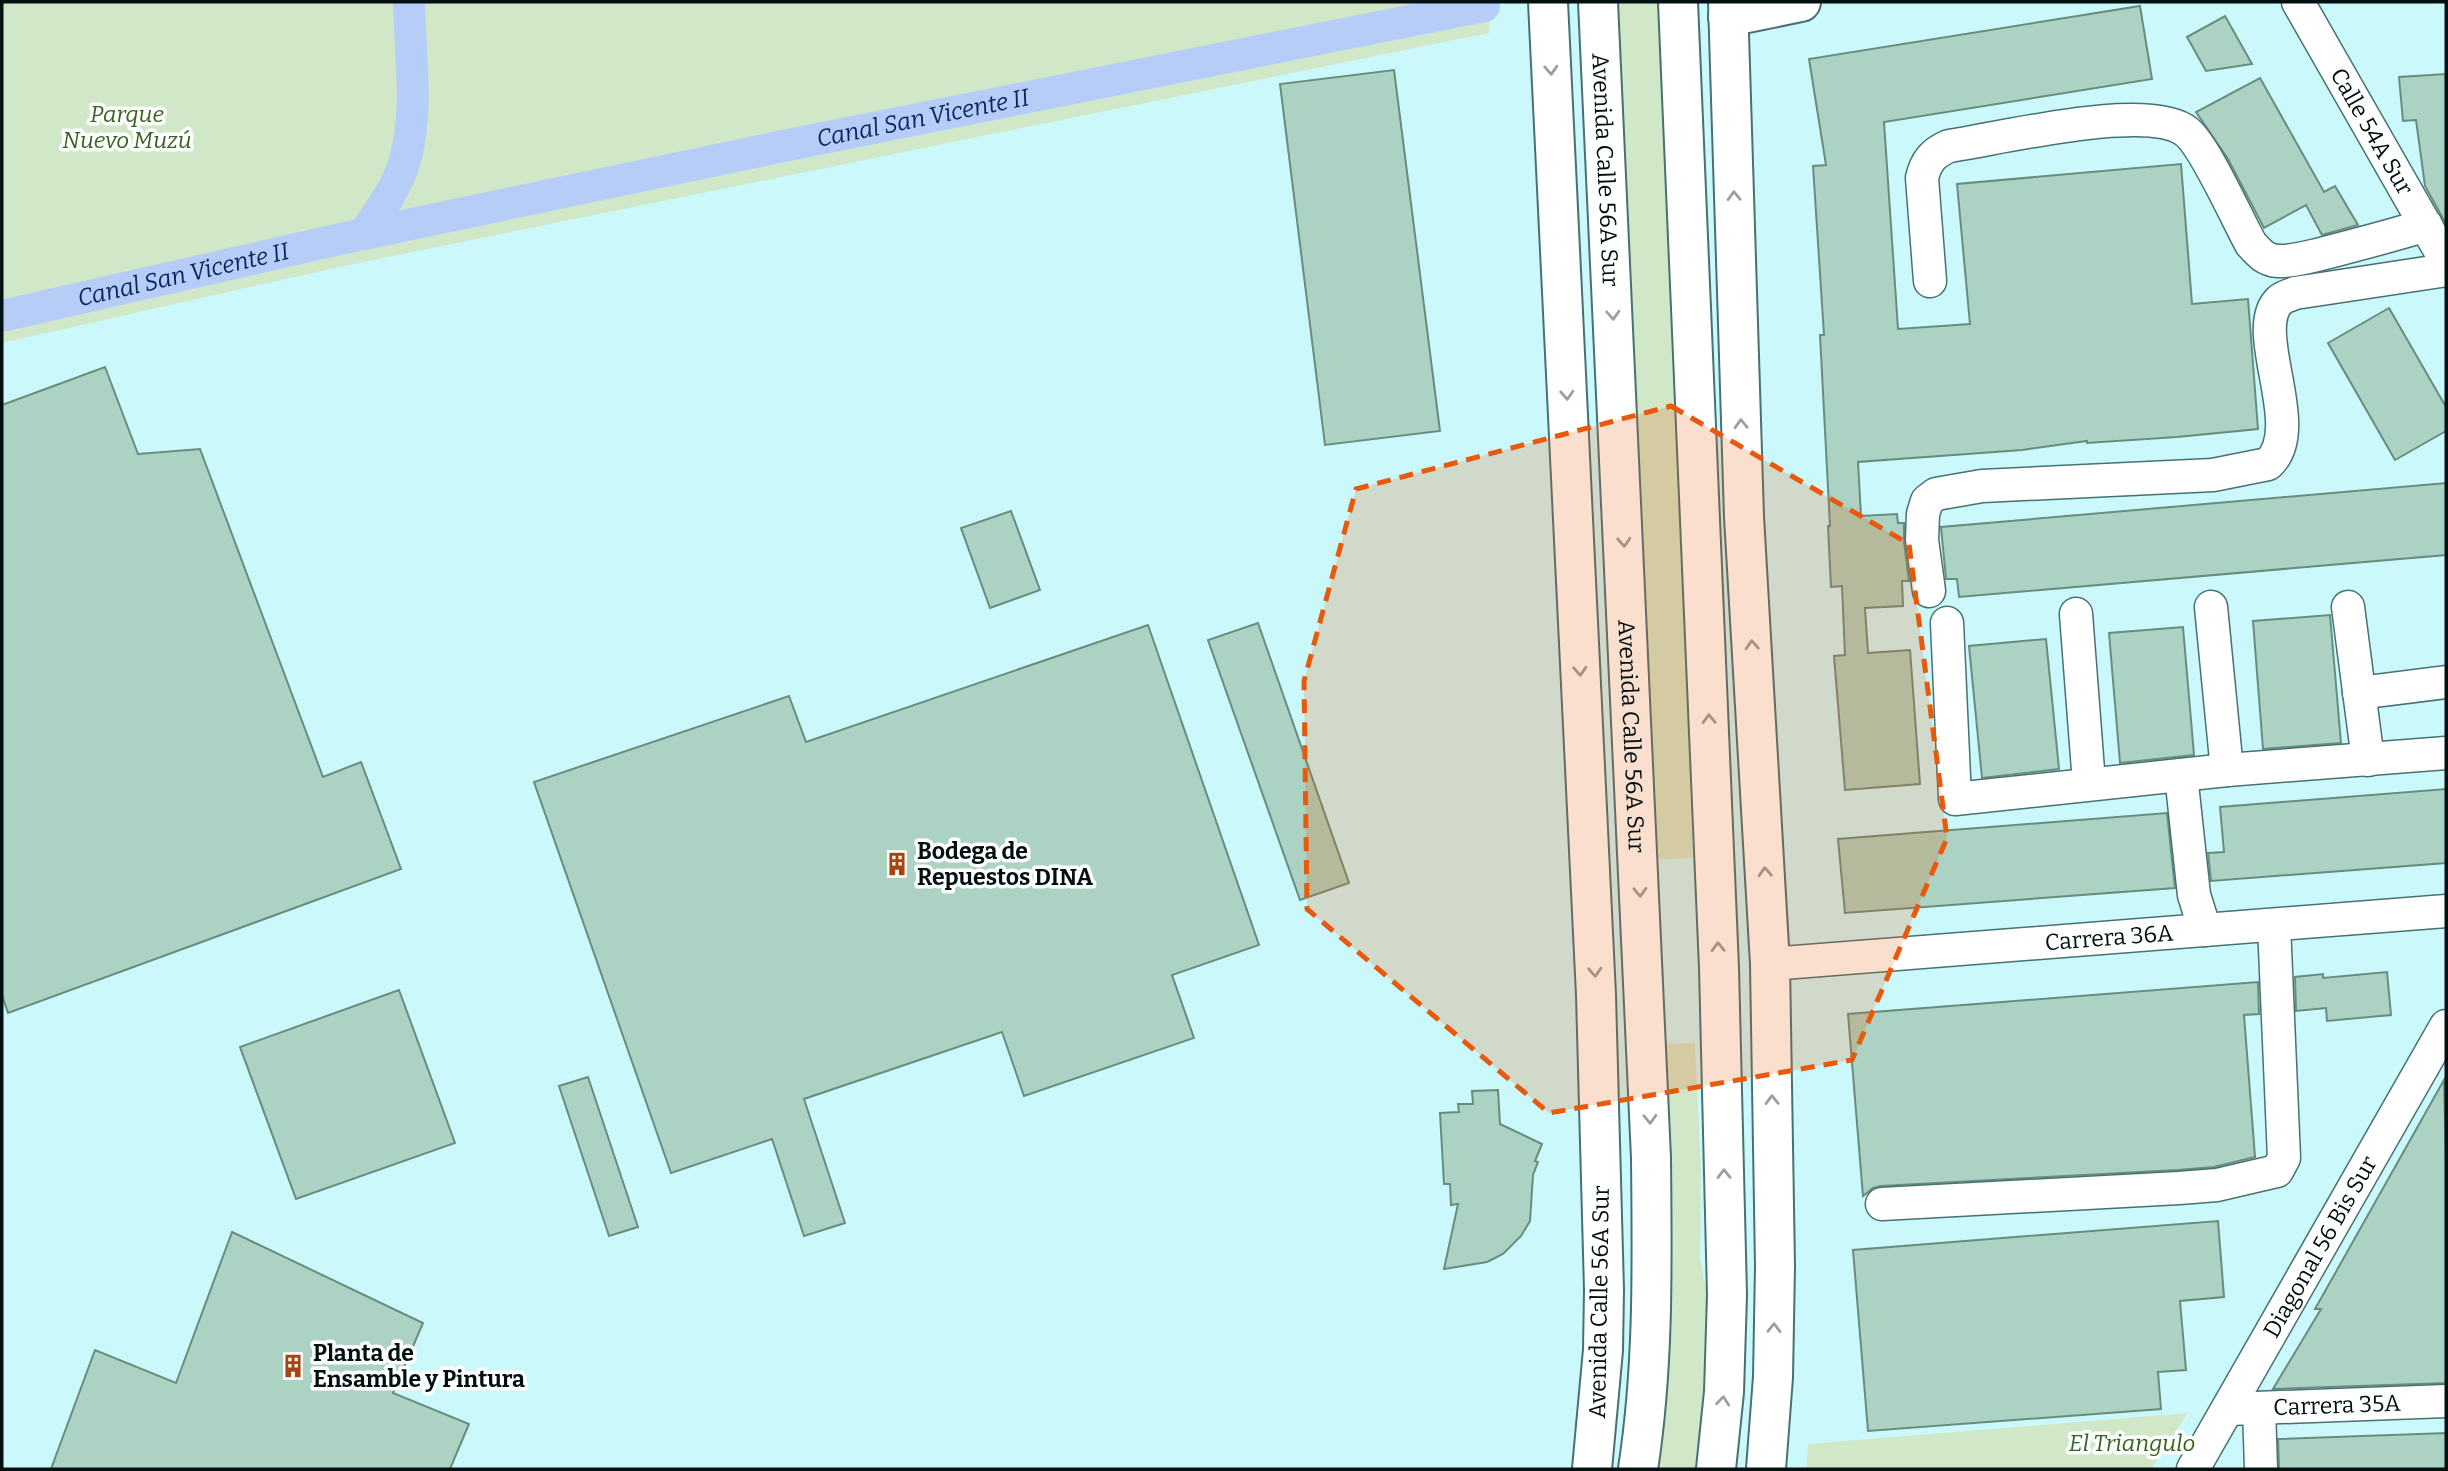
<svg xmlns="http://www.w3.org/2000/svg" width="2448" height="1471" font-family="Bitter,serif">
	<rect width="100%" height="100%" fill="#cbf9fb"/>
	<g fill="#d1e8c8">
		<polygon points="2,2 1489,2 1489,33 339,267 2,343"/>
		<polygon points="1615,2 1661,2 1693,858 1652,860"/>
		<polygon points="1695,1043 1701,1171 1700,1258 1712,1320 1700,1469 1655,1469 1672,1325 1661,1044"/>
		<polygon points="2188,1413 2151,1469 1806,1469 1808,1444"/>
	</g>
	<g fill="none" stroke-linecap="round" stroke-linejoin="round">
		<g stroke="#b6cdf8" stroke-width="32">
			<path d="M 364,234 C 377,214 394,192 402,169 C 420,119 410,55 409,2"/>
			<path id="s1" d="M 2,316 L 340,239 L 793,144 L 1484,6"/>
		</g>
	</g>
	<g fill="#abd2c2" stroke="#688d7e" stroke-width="2">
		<polygon points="2140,6 2152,79 1884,122 1898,329 1970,324 1957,184 2181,164 2192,304 2248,299 2258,429 2177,437 2087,443 2087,441 2022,450 1858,462 1861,516 1897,514 1898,523 1904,523 1904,542 1909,581 1902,581 1903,606 1865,608 1868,653 1910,650 1920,784 1845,790 1834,656 1845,655 1842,586 1831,587 1828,526 1830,526 1820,335 1824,335 1813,166 1826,165 1809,59"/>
		<polygon points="2225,16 2252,64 2206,71 2187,37"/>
		<polygon points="1394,70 1440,431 1325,445 1280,84"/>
		<polygon points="2446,74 2446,224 2425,186 2416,120 2403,121 2399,77"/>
		<polygon points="2260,78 2324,192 2335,186 2358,225 2322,235 2306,205 2264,228 2228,159 2196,112"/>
		<polygon points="2389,308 2446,407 2446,431 2395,460 2328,343"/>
		<polygon points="105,367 138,454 200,449 323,777 361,762 401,869 8,1013 2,995 2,405"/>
		<polygon points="2446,483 2446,555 1959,597 1957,579 1946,579 1941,527"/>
		<polygon points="1011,511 1040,590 990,608 961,528"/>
		<polygon points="2330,615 2341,743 2263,749 2253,621"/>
		<polygon points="1258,623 1349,883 1300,900 1208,640"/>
		<polygon points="1148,625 1259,945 1172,975 1194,1038 1024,1096 1002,1032 804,1099 845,1223 804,1236 772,1139 671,1173 534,782 789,696 806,742"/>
		<polygon points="2183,627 2194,755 2120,763 2109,633"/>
		<polygon points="2046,639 2059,769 1982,778 1969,646"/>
		<polygon points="2446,789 2446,863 2211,881 2208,853 2224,852 2220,807"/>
		<polygon points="2167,813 2175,888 1845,913 1838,839"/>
		<polygon points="2387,972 2391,1015 2327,1021 2326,1008 2296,1011 2295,977 2323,974 2323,978"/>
		<polygon points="2258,982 2259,1014 2244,1015 2255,1157 2214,1167 2178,1170 1881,1186 1873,1188 1863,1196 1848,1014"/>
		<polygon points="399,990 455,1143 296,1199 240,1047"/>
		<polygon points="588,1077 638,1227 609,1236 559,1086"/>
		<polygon points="2444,1080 2446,1159 2446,1383 2273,1389 2321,1309 2315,1309"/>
		<polygon points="1498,1090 1500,1124 1542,1144 1535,1161 1538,1162 1533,1175 1530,1221 1521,1236 1503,1254 1487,1262 1444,1269 1458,1204 1451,1205 1450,1184 1444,1184 1440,1113 1459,1112 1458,1104 1473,1104 1472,1091"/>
		<polygon points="2218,1221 2224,1297 2180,1301 2186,1370 2158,1372 2161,1409 1868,1431 1853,1250"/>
		<polygon points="232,1232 423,1323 393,1393 469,1424 450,1469 51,1469 95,1350 176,1383"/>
		<polygon points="2446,1433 2446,1469 2279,1469 2278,1439"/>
	</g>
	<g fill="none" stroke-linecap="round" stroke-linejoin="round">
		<g stroke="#477173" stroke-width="35">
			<g id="street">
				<path id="s2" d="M 2298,2 L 2446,261"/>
				<path d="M 1930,281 L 1922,178 C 1926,161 1933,153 1949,146 C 1999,139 2149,101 2187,132 C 2206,148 2237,219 2251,244 C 2259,253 2265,260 2278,261 C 2291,262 2308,257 2321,254 C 2356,245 2391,236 2426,225"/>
				<path d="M 1929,591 L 1922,540 L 1923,514 L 1927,501 L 1936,494 L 1982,486 L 2213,475 L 2268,464 C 2308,428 2247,330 2280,300 C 2283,297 2291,295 2295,293 L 2446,270"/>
				<polyline points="2211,607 2227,770"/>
				<polyline points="2348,607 2368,760"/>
				<polyline points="2076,614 2089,783"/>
				<polyline points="1947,623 1955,799 2227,770 2446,753"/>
				<polyline points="2359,693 2446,682"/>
				<polyline points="2181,775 2194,895 2205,930"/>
				<path id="s3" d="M 1770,964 L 2446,911"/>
				<polyline points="1882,1204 2179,1188 2217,1185 2277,1171 2284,1158 2274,925"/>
				<polyline points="2259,1408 2261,1469"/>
				<path id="s4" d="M 2229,1409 L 2446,1401"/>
				<path id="s5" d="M 2193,1469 L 2446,1026"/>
			</g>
		</g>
		<g stroke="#477173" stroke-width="42">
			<polyline id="secondary" points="1728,17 1801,2"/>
		</g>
		<g stroke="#477173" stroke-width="42">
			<g id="highway">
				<polyline points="1548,2 1596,995 1604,1290 1603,1350 1592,1469"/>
				<path id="s6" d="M 1598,2 L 1651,1158 C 1652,1262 1654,1366 1638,1469"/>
				<polyline points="1678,2 1719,968 1727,1295 1724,1392 1716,1469"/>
				<polyline points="1728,2 1744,517 1770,964 1775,1266 1773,1377 1766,1469"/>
			</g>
		</g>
		<use href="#street" stroke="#fff" stroke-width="32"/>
		<use href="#secondary" stroke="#fff" stroke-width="38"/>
		<use href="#highway" stroke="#fff" stroke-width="38"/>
	</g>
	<defs><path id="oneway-chevron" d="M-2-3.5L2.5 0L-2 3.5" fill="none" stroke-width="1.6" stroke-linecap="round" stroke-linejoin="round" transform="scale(1.75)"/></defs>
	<g stroke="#9a9fa0">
		<use href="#oneway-chevron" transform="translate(1551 70) rotate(87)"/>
		<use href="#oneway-chevron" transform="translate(1734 196) rotate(-92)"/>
		<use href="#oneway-chevron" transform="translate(1613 315) rotate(87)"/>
		<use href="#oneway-chevron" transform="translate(1567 395) rotate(87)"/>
		<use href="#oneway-chevron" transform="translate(1741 424) rotate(-92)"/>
		<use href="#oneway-chevron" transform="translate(1624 542) rotate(87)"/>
		<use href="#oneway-chevron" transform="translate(1752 645) rotate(-93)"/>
		<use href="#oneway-chevron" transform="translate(1580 671) rotate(87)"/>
		<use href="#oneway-chevron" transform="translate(1709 719) rotate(-92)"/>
		<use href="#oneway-chevron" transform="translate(1765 872) rotate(-93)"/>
		<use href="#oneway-chevron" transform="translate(1640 892) rotate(88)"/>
		<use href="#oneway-chevron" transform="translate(1718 947) rotate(-92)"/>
		<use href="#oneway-chevron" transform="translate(1595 972) rotate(87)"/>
		<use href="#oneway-chevron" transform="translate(1772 1100) rotate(-91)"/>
		<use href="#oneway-chevron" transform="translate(1650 1119) rotate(88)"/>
		<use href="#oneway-chevron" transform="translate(1724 1174) rotate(-91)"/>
		<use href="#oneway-chevron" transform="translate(1774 1328) rotate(-89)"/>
		<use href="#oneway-chevron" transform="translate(1723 1401) rotate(-84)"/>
	</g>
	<path fill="#e8590c" fill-opacity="0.2" stroke="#e8590c" stroke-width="5" stroke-dasharray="14 9" stroke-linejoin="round" d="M 1671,406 L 1909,544 L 1947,838 L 1852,1060 L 1549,1113 L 1307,909 L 1304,681 L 1356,489 Z"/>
	<defs>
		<g id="building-bare" transform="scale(1.89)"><path d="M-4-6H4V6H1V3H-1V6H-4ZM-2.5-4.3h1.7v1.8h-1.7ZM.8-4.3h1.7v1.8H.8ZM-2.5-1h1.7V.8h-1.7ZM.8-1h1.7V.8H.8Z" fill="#a84412" stroke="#fff" stroke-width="2.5" paint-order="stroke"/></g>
	</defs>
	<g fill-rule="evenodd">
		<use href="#building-bare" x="897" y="864"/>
		<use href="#building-bare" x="293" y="1366"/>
	</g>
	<g text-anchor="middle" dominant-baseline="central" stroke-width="7" stroke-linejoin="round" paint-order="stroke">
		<g font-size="23" font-style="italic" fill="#376521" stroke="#fff">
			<text x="127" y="114">Parque<tspan x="127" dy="26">Nuevo Muzú</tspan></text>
			<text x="2132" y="1443">El Triangulo</text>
		</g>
		<g font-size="23" fill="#021011" stroke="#fff">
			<text stroke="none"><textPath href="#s2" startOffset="149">Calle 54A Sur</textPath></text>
			<text stroke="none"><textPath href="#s6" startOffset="168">Avenida Calle 56A Sur</textPath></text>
			<text stroke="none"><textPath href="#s6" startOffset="735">Avenida Calle 56A Sur</textPath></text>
			<text stroke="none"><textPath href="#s3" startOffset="340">Carrera 36A</textPath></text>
			<text stroke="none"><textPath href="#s5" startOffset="256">Diagonal 56 Bis Sur</textPath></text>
			<text transform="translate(1599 1302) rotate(-89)">Avenida Calle 56A Sur</text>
			<text stroke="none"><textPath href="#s4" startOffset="108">Carrera 35A</textPath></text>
		</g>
		<g font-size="23" font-weight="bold" fill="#021011" stroke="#fff" text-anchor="start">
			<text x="917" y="851">Bodega de<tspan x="917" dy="26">Repuestos DINA</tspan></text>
			<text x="313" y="1353">Planta de<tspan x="313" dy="26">Ensamble y Pintura</tspan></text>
		</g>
		<g font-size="24" font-style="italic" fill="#09245f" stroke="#fff">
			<text stroke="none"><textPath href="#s1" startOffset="942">Canal San Vicente II</textPath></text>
			<text stroke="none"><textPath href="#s1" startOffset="186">Canal San Vicente II</textPath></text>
		</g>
	</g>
	<rect width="2448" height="1471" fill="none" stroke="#021011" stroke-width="7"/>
</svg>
